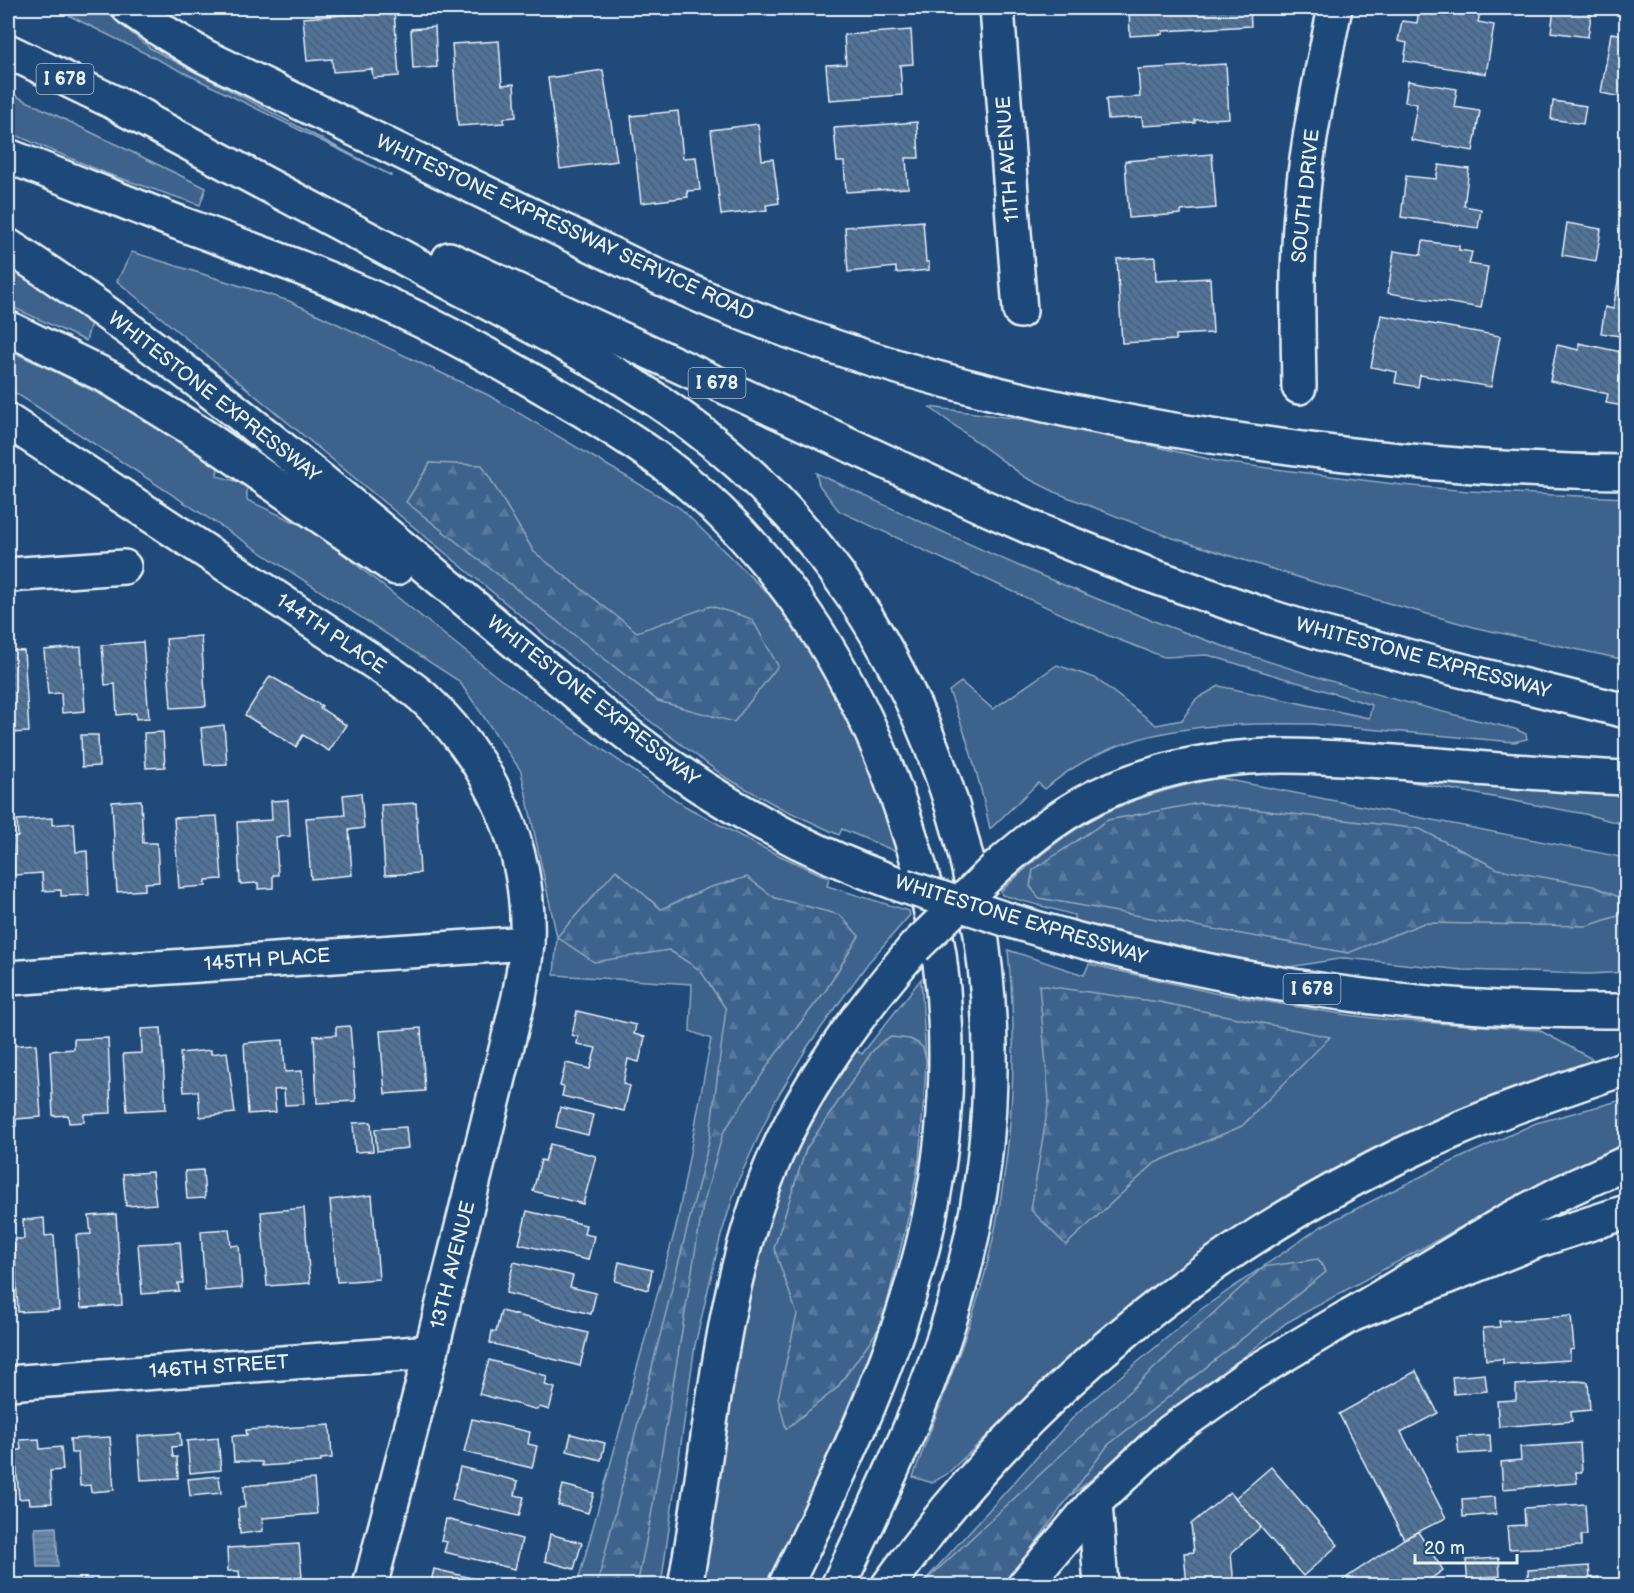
<svg xmlns="http://www.w3.org/2000/svg" width="1634" height="1593" font-family="'Balsamiq Sans',sans-serif">
	<defs>
		<pattern id="forest-firs" width="22" height="20" patternUnits="userSpaceOnUse" patternTransform="scale(1.5)"><rect width="22" height="20" fill="#3c628c"/><path d="M5 1l3.5 6h-7zM16 11l3.5 6h-7z" fill="#58799d"/></pattern>
		<pattern id="water-rules" width="6" height="5" patternUnits="userSpaceOnUse" patternTransform="scale(1.5)"><rect width="6" height="5" fill="#6685a7"/><path d="M0 2.5h6" fill="none" stroke="#596d82"/></pattern>
		<pattern id="building-back-hatch" width="6" height="6" patternUnits="userSpaceOnUse" patternTransform="scale(1.5)"><rect width="6" height="6" fill="#517399"/><path d="M-1 5l2 2M0 0l6 6M5-1l2 2" fill="none" stroke="#4c5e72"/></pattern>
	</defs>
	<rect width="100%" height="100%" fill="#1f4a7a"/>
	<filter id="ink" filterUnits="userSpaceOnUse"><feTurbulence type="fractalNoise" baseFrequency=".0167" numOctaves="2"/><feDisplacementMap in="SourceGraphic" scale="12" xChannelSelector="R" yChannelSelector="G"/><feConvolveMatrix kernelMatrix="1 2 1 2 8 2 1 2 1" color-interpolation-filters="sRGB"/></filter>
	<g filter="url(#ink)">
		<g fill="#3c628c" stroke="#92aac2" stroke-width="1.5">
			<polygon points="54,8 101,8 150,48 392,176"/>
			<polygon points="8,92 206,188 200,205 108,174 8,132"/>
			<polygon points="132,252 289,301 488,395 680,508 797,622 868,763 891,827 897,852 842,829 839,835 779,807 725,777 631,707 117,281"/>
			<polygon points="8,263 92,319 86,341 8,305"/>
			<polygon points="8,350 64,376 219,456 217,476 247,484 247,500 314,531 500,679 685,806 761,847 829,878 827,886 909,911 910,915 868,963 808,1046 775,1101 738,1181 720,1239 695,1345 661,1585 577,1585 677,1223 711,1039 690,1031 692,984 554,975 557,937 521,771 459,681 8,388"/>
			<polygon points="929,407 1064,425 1221,462 1291,471 1402,485 1468,491 1626,498 1626,660 1477,628 1317,583 1170,537 1057,493 1025,477"/>
			<path d="M 816,473 C 919,521 1022,570 1128,611 C 1253,660 1384,700 1515,729 L 1526,734 L 1527,739 L 1514,742 L 1312,724 C 1238,723 1154,723 1087,760 C 1072,768 1058,778 1045,789 L 1038,783 L 990,829 C 980,781 967,736 949,691 L 961,682 L 993,709 L 1057,665 L 1095,678 L 1156,725 L 1182,720 L 1196,699 L 1219,686 L 1369,718 L 1372,705 L 1208,655 L 1164,657 L 1109,636 L 839,511 L 819,485 Z"/>
			<polygon points="1331,767 1626,790 1626,825 1585,814"/>
			<path d="M 1219,778 L 1626,858 L 1626,972 L 1589,974 L 1463,970 L 1345,958 L 1289,967 L 1206,952 L 1074,921 L 1074,915 L 1002,895 L 1001,891 C 1028,866 1056,840 1088,822 C 1128,799 1174,787 1219,778 Z"/>
			<path d="M 1008,950 L 1084,975 L 1089,964 L 1214,993 L 1347,1015 L 1390,1020 L 1539,1030 L 1603,1065 L 1132,1307 L 1054,1372 L 947,1474 L 932,1483 L 913,1477 C 936,1414 962,1353 981,1288 C 1011,1179 1020,1062 1008,950 Z"/>
			<polygon points="921,979 926,1059 919,1161 909,1214 882,1324 791,1543 767,1585 700,1586 726,1406 751,1280 774,1205 799,1147 827,1097 855,1050 862,1054"/>
			<polygon points="1626,1099 1626,1151 1499,1206 1286,1323 1068,1498 1001,1585 920,1586 1078,1412 1200,1310 1322,1226 1434,1170 1536,1123"/>
		</g>
		<g fill="url(#forest-firs)" stroke="#92aac2" stroke-width="1.5">
			<polygon points="430,463 482,465 534,552 637,632 711,606 752,619 778,666 734,722 658,701 406,502"/>
			<polygon points="1200,803 1420,829 1498,869 1593,886 1619,897 1621,915 1587,926 1424,923 1348,953 1039,898 1030,886 1033,870 1108,820"/>
			<polygon points="616,870 661,909 708,888 747,877 775,898 840,915 859,936 826,990 773,1058 723,1133 703,1205 651,1516 637,1586 597,1585 709,1142 726,1009 700,970 669,950 594,962 557,937"/>
			<polygon points="1039,985 1159,1002 1330,1037 1242,1126 1155,1163 1066,1245 1031,1210 1049,1100"/>
			<polygon points="891,1037 910,1039 918,1043 923,1048 926,1059 925,1083 919,1161 909,1214 882,1324 837,1388 786,1429 778,1398 797,1314 774,1248 806,1149 871,1053 882,1041"/>
			<polygon points="1318,1259 1326,1272 1108,1445 1004,1585 920,1586 1263,1267"/>
		</g>
		<polygon fill="url(#water-rules)" stroke="#9ab0c7" stroke-width="1.5" points="56,1527 58,1567 37,1567 35,1528"/>
		<g fill="url(#building-back-hatch)" stroke="#e8f1f8" stroke-width="1.5">
			<polygon points="1129,8 1250,8 1251,26 1163,31 1163,34 1130,36"/>
			<polygon points="1419,8 1481,8 1478,22 1494,25 1486,74 1404,61 1407,43 1398,41 1402,21 1417,23"/>
			<polygon points="1554,8 1592,8 1588,37 1551,32"/>
			<polygon points="394,11 399,76 373,78 372,69 333,72 332,59 307,61 303,18"/>
			<polygon points="435,27 437,67 413,69 411,29"/>
			<polygon points="911,30 913,64 900,65 902,95 829,100 826,65 846,64 844,35"/>
			<polygon points="1611,33 1626,35 1626,98 1601,93"/>
			<polygon points="499,41 502,85 514,84 516,117 504,118 504,123 458,126 452,44"/>
			<polygon points="1226,64 1229,118 1195,120 1195,123 1143,126 1142,117 1108,119 1106,99 1140,97 1138,69"/>
			<polygon points="603,70 617,161 560,169 548,78"/>
			<polygon points="1408,81 1457,89 1454,107 1480,111 1473,151 1411,140 1417,104 1405,102"/>
			<polygon points="1553,101 1586,106 1583,124 1551,119"/>
			<polygon points="678,111 683,158 696,157 700,190 687,191 688,197 641,203 631,116"/>
			<polygon points="917,122 919,158 906,158 908,188 846,192 844,162 837,162 834,128"/>
			<polygon points="758,124 762,160 773,159 779,203 766,205 767,210 721,215 711,130"/>
			<polygon points="1212,154 1216,208 1181,211 1181,214 1129,218 1125,161"/>
			<polygon points="1439,165 1469,169 1464,206 1481,209 1478,228 1401,217 1406,176 1436,179"/>
			<polygon points="923,221 926,262 929,262 929,270 896,273 896,267 848,272 845,227"/>
			<polygon points="1567,223 1601,229 1596,261 1562,255"/>
			<polygon points="1423,241 1459,246 1459,250 1472,252 1469,264 1488,267 1481,308 1388,293 1394,251 1421,255"/>
			<polygon points="1155,257 1156,281 1210,278 1213,333 1176,335 1176,340 1122,343 1117,259"/>
			<polygon points="1621,265 1626,265 1626,337 1601,333 1605,307 1613,309"/>
			<polygon points="1381,315 1500,336 1491,387 1420,375 1418,387 1395,383 1397,372 1371,367"/>
			<polygon points="1579,343 1626,353 1626,395 1625,395 1622,406 1606,403 1608,394 1550,381 1557,345 1579,350"/>
			<polygon points="201,636 206,706 171,708 166,639"/>
			<polygon points="143,642 149,718 136,719 136,713 117,715 115,684 105,685 102,645"/>
			<polygon points="81,647 85,711 62,713 61,693 48,694 44,650"/>
			<polygon points="8,650 24,651 29,732 9,733 8,717"/>
			<polygon points="270,676 322,706 320,708 346,725 329,751 303,735 296,747 245,715"/>
			<polygon points="224,725 227,764 205,765 201,728"/>
			<polygon points="163,732 165,767 146,768 144,733"/>
			<polygon points="81,735 98,735 99,766 82,767"/>
			<polygon points="361,793 364,828 349,830 352,875 311,879 306,818 345,815 343,795"/>
			<polygon points="141,800 143,843 157,843 159,882 145,883 145,890 117,892 112,802"/>
			<polygon points="288,800 290,836 276,837 278,875 273,875 273,888 258,889 258,883 240,884 237,822 272,820 271,801"/>
			<polygon points="416,803 420,873 385,875 381,805"/>
			<polygon points="217,816 222,879 206,880 206,886 179,888 174,818"/>
			<polygon points="52,818 52,825 74,823 76,852 87,851 89,895 61,896 61,890 43,891 42,873 14,875 12,837 18,837 17,820"/>
			<polygon points="577,1011 636,1025 634,1034 645,1037 639,1062 628,1059 623,1084 630,1086 624,1111 562,1096 564,1087 560,1086 566,1063 590,1069 596,1048 577,1044 578,1037 572,1035"/>
			<polygon points="350,1026 356,1101 317,1103 314,1036 336,1035 336,1027"/>
			<polygon points="161,1028 166,1109 127,1111 123,1054 142,1053 141,1029"/>
			<polygon points="421,1028 425,1091 385,1094 380,1031"/>
			<polygon points="108,1038 111,1113 84,1114 84,1122 69,1123 68,1115 53,1116 50,1051 74,1049 74,1039"/>
			<polygon points="283,1040 285,1072 302,1071 304,1104 285,1105 284,1089 274,1090 276,1112 248,1114 244,1043"/>
			<polygon points="36,1044 41,1117 16,1119 16,1126 8,1126 8,1046"/>
			<polygon points="211,1050 211,1054 227,1052 235,1113 200,1117 198,1091 184,1092 180,1053"/>
			<polygon points="560,1107 593,1115 588,1135 556,1127"/>
			<polygon points="371,1122 373,1151 355,1152 353,1123"/>
			<polygon points="406,1127 408,1148 377,1151 375,1129"/>
			<polygon points="550,1144 596,1156 583,1204 533,1191 541,1160 545,1161"/>
			<polygon points="203,1170 205,1198 187,1199 185,1171"/>
			<polygon points="152,1172 156,1204 126,1206 123,1174"/>
			<polygon points="372,1195 379,1279 337,1282 330,1200"/>
			<polygon points="304,1208 310,1283 267,1286 261,1212"/>
			<polygon points="527,1211 586,1225 584,1234 594,1236 588,1260 519,1244"/>
			<polygon points="116,1214 122,1305 81,1308 76,1235 91,1234 89,1216"/>
			<polygon points="44,1218 45,1236 54,1235 59,1310 18,1312 14,1239 24,1239 23,1220"/>
			<polygon points="229,1229 231,1246 239,1245 242,1288 205,1291 201,1231"/>
			<polygon points="180,1242 183,1283 178,1283 179,1291 142,1294 138,1244"/>
			<polygon points="514,1262 573,1276 570,1287 596,1293 591,1314 506,1293"/>
			<polygon points="619,1262 652,1270 648,1290 615,1281"/>
			<polygon points="501,1311 588,1333 580,1366 490,1343 492,1331 496,1332"/>
			<polygon points="1571,1316 1574,1349 1570,1350 1570,1360 1503,1364 1503,1359 1486,1360 1483,1328 1500,1327 1499,1321"/>
			<polygon points="489,1360 547,1376 545,1385 555,1388 549,1410 540,1407 538,1410 479,1394"/>
			<polygon points="1416,1371 1438,1413 1401,1432 1446,1518 1404,1539 1339,1414"/>
			<polygon points="1485,1374 1487,1391 1454,1394 1452,1377"/>
			<polygon points="1576,1381 1588,1382 1590,1410 1571,1412 1572,1421 1499,1427 1497,1401 1516,1400 1516,1385"/>
			<polygon points="472,1419 530,1432 528,1444 537,1446 532,1468 464,1452"/>
			<polygon points="330,1425 332,1458 321,1459 321,1462 262,1466 262,1462 234,1461 232,1436 247,1435 246,1430"/>
			<polygon points="180,1433 181,1446 172,1447 173,1457 177,1457 178,1478 141,1480 138,1436"/>
			<polygon points="571,1434 605,1443 601,1460 567,1451"/>
			<polygon points="1490,1435 1491,1452 1459,1454 1457,1437"/>
			<polygon points="110,1437 114,1490 91,1492 90,1485 80,1486 78,1453 71,1453 70,1439"/>
			<polygon points="218,1438 221,1470 190,1473 187,1441"/>
			<polygon points="39,1439 40,1449 61,1447 63,1470 50,1471 52,1503 30,1504 29,1498 19,1499 15,1450 21,1450 20,1440"/>
			<polygon points="1580,1443 1582,1472 1576,1472 1577,1483 1503,1489 1501,1462 1521,1460 1520,1447"/>
			<polygon points="460,1467 518,1481 515,1495 524,1497 519,1516 452,1500"/>
			<polygon points="1271,1467 1338,1545 1303,1576 1235,1498"/>
			<polygon points="219,1476 221,1493 190,1496 188,1479"/>
			<polygon points="314,1479 317,1514 262,1518 263,1531 240,1534 238,1508 245,1507 244,1486"/>
			<polygon points="563,1485 594,1493 588,1513 558,1505"/>
			<polygon points="1230,1492 1261,1527 1231,1553 1234,1586 1187,1586 1184,1553 1194,1552 1191,1524"/>
			<polygon points="1495,1497 1496,1514 1463,1517 1462,1499"/>
			<polygon points="1585,1504 1587,1535 1581,1535 1581,1546 1509,1549 1507,1526 1525,1525 1524,1508"/>
			<polygon points="446,1519 522,1539 515,1569 444,1552 447,1542 441,1541"/>
			<polygon points="1418,1532 1443,1570 1421,1586 1347,1586 1343,1580 1404,1539"/>
			<polygon points="550,1534 582,1543 574,1569 545,1561"/>
			<polygon points="299,1544 302,1577 240,1581 239,1571 228,1571 227,1548"/>
			<polygon points="1499,1558 1500,1576 1482,1577 1483,1586 1468,1586 1466,1560"/>
			<polygon points="1589,1566 1590,1578 1599,1577 1600,1586 1529,1586 1528,1570"/>
			<polygon points="434,1569 505,1586 430,1586"/>
			<polygon points="91,1580 92,1586 63,1586 63,1581"/>
		</g>
		<g fill="none" stroke-linecap="round" stroke-linejoin="round">
			<g stroke="#e8f1f8" stroke-width="38">
				<g id="street">
					<polyline points="997,8 1020,311"/>
					<path d="M 1299,387 C 1298,325 1296,263 1302,201 C 1308,136 1322,71 1335,8"/>
					<path d="M 8,421 L 389,672 C 401,681 415,689 426,700 C 492,762 531,851 527,942 C 526,960 522,979 519,997 L 431,1352 L 370,1586"/>
					<polyline points="8,575 124,567"/>
					<polyline points="8,978 527,943"/>
					<polyline points="8,1383 431,1352"/>
					<polyline points="1095,1502 1101,1586"/>
				</g>
			</g>
			<g stroke="#e8f1f8" stroke-width="38">
				<g id="secondary">
					<path d="M 129,8 L 161,30 L 204,56 C 311,107 417,159 523,211 C 593,245 662,281 734,310 C 906,379 1083,419 1266,444 C 1386,461 1505,471 1626,472"/>
					<polyline points="1024,1586 1095,1502 1170,1432 1250,1375 1351,1315 1536,1241 1626,1212"/>
				</g>
			</g>
			<g stroke="#e8f1f8" stroke-width="38">
				<g id="highway">
					<polyline points="8,51 144,117"/>
					<path d="M 123,108 C 228,164 334,220 439,277 C 528,324 618,369 698,430 C 945,619 1039,966 966,1261 C 939,1374 888,1481 838,1586"/>
					<path d="M 8,156 C 66,178 124,202 182,224 C 253,250 325,275 393,307 C 447,332 499,361 550,391 C 587,412 624,434 659,460 C 785,554 866,689 911,839 C 923,876 933,915 939,954 C 951,1041 947,1133 929,1219 C 902,1346 842,1470 785,1586"/>
					<path d="M 8,246 C 167,348 311,472 456,592 C 536,658 613,729 700,786 C 764,827 832,861 904,886"/>
					<polyline points="449,259 977,504 1034,529 1147,574 1264,615 1321,633 1440,665 1626,711"/>
					<polyline points="8,328 110,378 202,435 396,568"/>
					<path d="M 995,869 C 1030,838 1067,808 1110,790 C 1216,745 1299,755 1409,763 C 1482,768 1554,775 1626,778"/>
					<path d="M 1005,919 C 1208,981 1415,1013 1626,1011"/>
					<polyline points="1351,1315 1505,1222 1560,1193 1626,1163"/>
					<path d="M 685,1586 C 712,1441 717,1291 776,1155 C 810,1078 861,1010 915,947"/>
					<path d="M 888,1586 C 1032,1385 1223,1232 1449,1133 C 1507,1108 1567,1088 1626,1068"/>
				</g>
			</g>
			<use href="#street" stroke="#1f4a7a" stroke-width="33"/>
			<use href="#secondary" stroke="#1f4a7a" stroke-width="33"/>
			<use href="#highway" stroke="#1f4a7a" stroke-width="33"/>
			<g stroke="#e8f1f8" stroke-width="38" stroke-linecap="butt">
				<g id="highway-bridge">
					<polyline points="904,886 1005,919"/>
					<polyline points="915,947 995,869"/>
				</g>
			</g>
			<use href="#highway-bridge" stroke="#1f4a7a" stroke-width="33"/>
		</g>
	</g>
	<g text-anchor="middle" dominant-baseline="central" stroke-width="5" stroke-linejoin="round" paint-order="stroke">
		<g fill="#1f4a7a" stroke="#acbfd2" stroke-width="1.5">
			<rect x="36.5" y="64" width="57" height="30" rx="4.5"/>
			<rect x="688.5" y="368" width="57" height="30" rx="4.5"/>
			<rect x="1283.5" y="974" width="57" height="30" rx="4.5"/>
		</g>
		<g font-size="18" font-weight="bold" fill="#e8f1f8">
			<text x="65" y="79">I 678</text>
			<text x="717" y="383">I 678</text>
			<text x="1312" y="989">I 678</text>
		</g>
		<g font-size="20" fill="#e8f1f8" stroke="#1f4a7a">
			<text transform="translate(1008 159) rotate(-94)">11TH AVENUE</text>
			<text transform="translate(1306 196) rotate(-84)">SOUTH DRIVE</text>
			<text transform="translate(565 228) rotate(25)">WHITESTONE EXPRESSWAY SERVICE ROAD</text>
			<text transform="translate(214 397) rotate(38)">WHITESTONE EXPRESSWAY</text>
			<text transform="translate(331 634) rotate(34)">144TH PLACE</text>
			<text transform="translate(1423 658) rotate(15)">WHITESTONE EXPRESSWAY</text>
			<text transform="translate(593 701) rotate(38)">WHITESTONE EXPRESSWAY</text>
			<text transform="translate(1021 920) rotate(17)">WHITESTONE EXPRESSWAY</text>
			<text transform="translate(267 960) rotate(-4)">145TH PLACE</text>
			<text transform="translate(453 1265) rotate(-76)">13TH AVENUE</text>
			<text transform="translate(219 1367) rotate(-4)">146TH STREET</text>
		</g>
	</g>
	<rect width="1634" height="1593" fill="none" stroke="#1f4a7a" stroke-width="30"/>
	<rect x="15" y="15" width="1604" height="1563" fill="none" stroke="#e8f1f8" stroke-width="2" filter="url(#ink)"/>
	<path d="M1415 1554v9h102v-9" fill="none" stroke="#e8f1f8" stroke-width="3"/>
	<text x="1424" y="1554" font-size="18" fill="#e8f1f8" stroke="#1f4a7a" stroke-width="4.5" paint-order="stroke">20 m</text>
</svg>
